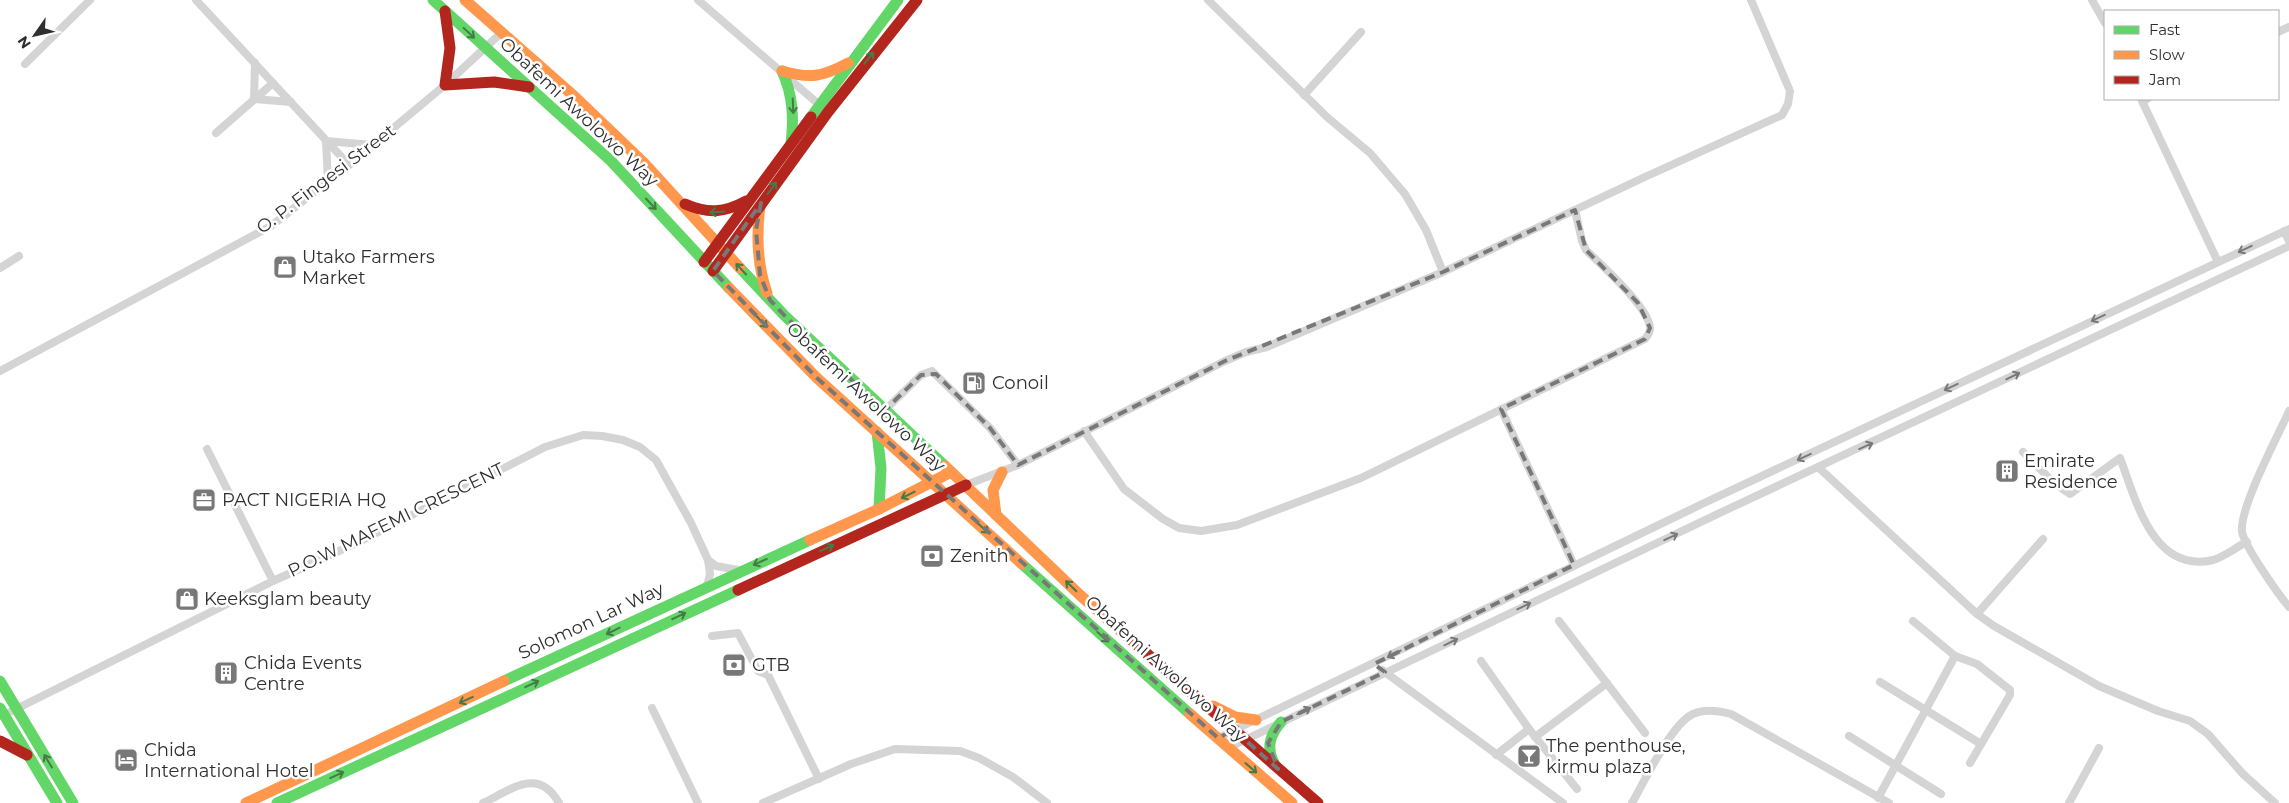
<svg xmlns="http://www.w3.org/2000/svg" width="2289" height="803" font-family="Montserrat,sans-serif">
	<rect width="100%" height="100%" fill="#fff"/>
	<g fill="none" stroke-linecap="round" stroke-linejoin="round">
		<g stroke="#d4d4d4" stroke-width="8">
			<polyline points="196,0 349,165"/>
			<polyline points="698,0 823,108"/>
			<polyline points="1208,0 1327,117 1370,153 1405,194 1426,230 1443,272"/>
			<polyline points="2092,0 2105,23"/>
			<polyline points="2278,32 2289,27"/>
			<polyline points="255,63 254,99 291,102"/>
			<polyline points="25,64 90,0"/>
			<polyline points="1304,95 1361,32"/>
			<polyline points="2147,99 2142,101 2218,262"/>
			<polyline points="216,133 273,83"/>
			<polyline points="328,182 326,141 372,145"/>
			<polyline points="2284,231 2289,241"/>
			<polyline points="0,268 19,256"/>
			<polyline points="0,371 271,226 349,165 445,85 501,33"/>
			<polyline points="1501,409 1574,565"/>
			<polyline points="884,411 921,375 932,371 990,428 1018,465"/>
			<path d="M 2289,411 C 2278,436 2239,508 2242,532 C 2245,547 2278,594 2289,607"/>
			<path d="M 1084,431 L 1124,489 L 1163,519 L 1179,528 L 1201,531 L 1237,525 L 1361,478 L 1645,339 C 1647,336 1650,333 1650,329 C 1651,309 1601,265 1586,250 L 1582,241 L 1575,210"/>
			<polyline points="207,449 273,581"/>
			<path d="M 2023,452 L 2055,484 L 2070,494 L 2120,458 C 2136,500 2153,574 2213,560 C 2224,557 2236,547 2247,542"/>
			<polyline points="1818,467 1977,614 1994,626 2099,686 2158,711 2190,721 2208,734 2243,774 2275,803"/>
			<polyline points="966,485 1018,465 1225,361 1246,352 1267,347 1443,272 1647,176 1782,115 1788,104 1790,91 1751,0"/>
			<polyline points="708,560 716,566 738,570"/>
			<polyline points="1977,614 2043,539"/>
			<polyline points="1559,621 1645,733"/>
			<polyline points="712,636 738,633 758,671 768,675 819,779"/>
			<polyline points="1955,656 1977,664 2010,690 2010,695 1970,763"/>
			<polyline points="1481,661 1529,729 1577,789"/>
			<polyline points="1382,670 1563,803"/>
			<polyline points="1880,682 1981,744"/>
			<polyline points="652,708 698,803"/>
			<polyline points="2,716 273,581 361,541 545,447 583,435 602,436 623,440 640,447 656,460 691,523 708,560 710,574 707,586"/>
			<polyline points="1849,736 1941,794"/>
			<polyline points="1535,737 1607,683"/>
			<polyline points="1218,738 1702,504 2289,229"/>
			<polyline points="1228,748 1724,511 2289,246"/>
			<polyline points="1496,755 1529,729"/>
			<polyline points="1878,798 1955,656 1913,621"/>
			<path d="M 483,803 C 511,790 538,766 559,803"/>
			<polyline points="763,803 851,764 895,749 960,751 979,758 1013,777 1047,803"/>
			<path d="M 1632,803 C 1644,782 1672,723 1693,714 C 1705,708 1720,711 1731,714 L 1889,803"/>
			<polyline points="2069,803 2099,748"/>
		</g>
		<g stroke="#63d668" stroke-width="11">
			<polyline points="433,0 611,161 729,288"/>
			<path d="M 782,71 C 793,95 794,118 791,144"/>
			<polyline points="811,117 898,0"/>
			<polyline points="740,268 785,316 945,466"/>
			<polyline points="877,432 881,468 879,509"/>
			<polyline points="1022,564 1190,714"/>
			<polyline points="0,681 73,803"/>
			<polyline points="504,681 810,540"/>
			<polyline points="0,708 57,803"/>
			<path d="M 1274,763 C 1266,747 1270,735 1281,722"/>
			<polyline points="277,803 738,590"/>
		</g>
		<g stroke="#ff974d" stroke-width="11">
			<polyline points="465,0 575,97 644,163 740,268"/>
			<path d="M 782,71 C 810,79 822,77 848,63"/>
			<path d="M 760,206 C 756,236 757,264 767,293"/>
			<polyline points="729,288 817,378 1022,564"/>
			<polyline points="945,466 1081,596 1121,631"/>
			<polyline points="996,515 993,490 1002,472"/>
			<polyline points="810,540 879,509 951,472"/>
			<polyline points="1213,706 1235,717 1256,720"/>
			<polyline points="1190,714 1292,803"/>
			<polyline points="246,803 504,681"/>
		</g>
		<g stroke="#b3261e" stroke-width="11">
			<polyline points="445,11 450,48 445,85 494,82 529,87"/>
			<path d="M 685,204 C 708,214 724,213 746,201"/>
			<polyline points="704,262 811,117"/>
			<polyline points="713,271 828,112 917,0"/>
			<polyline points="738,590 966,485"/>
			<polyline points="1121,631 1318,803"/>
			<polyline points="0,741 27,755"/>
		</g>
	</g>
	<defs><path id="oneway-shaft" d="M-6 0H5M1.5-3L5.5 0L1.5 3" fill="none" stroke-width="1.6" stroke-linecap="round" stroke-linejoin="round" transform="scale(1.25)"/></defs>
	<g stroke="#467a49">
		<use href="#oneway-shaft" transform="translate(469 33) rotate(43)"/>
		<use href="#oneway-shaft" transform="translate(869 58) rotate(-52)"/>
		<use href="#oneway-shaft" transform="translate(793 106) rotate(88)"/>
		<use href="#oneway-shaft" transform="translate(772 188) rotate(-54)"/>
		<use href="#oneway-shaft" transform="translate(651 204) rotate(47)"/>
		<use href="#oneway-shaft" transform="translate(717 212) rotate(176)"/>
		<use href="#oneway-shaft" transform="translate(741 269) rotate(-133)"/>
		<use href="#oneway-shaft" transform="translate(762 322) rotate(47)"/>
		<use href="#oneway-shaft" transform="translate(908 495) rotate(154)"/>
		<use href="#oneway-shaft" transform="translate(983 528) rotate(42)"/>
		<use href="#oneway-shaft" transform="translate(827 548) rotate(-25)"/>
		<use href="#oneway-shaft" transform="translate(760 562) rotate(156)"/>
		<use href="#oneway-shaft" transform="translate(1071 586) rotate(-136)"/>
		<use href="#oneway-shaft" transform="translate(679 616) rotate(-25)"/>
		<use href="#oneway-shaft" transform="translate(613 631) rotate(154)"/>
		<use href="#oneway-shaft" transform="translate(1103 637) rotate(42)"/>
		<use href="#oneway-shaft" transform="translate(532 684) rotate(-25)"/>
		<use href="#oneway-shaft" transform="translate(466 700) rotate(155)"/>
		<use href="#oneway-shaft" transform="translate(48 761) rotate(-121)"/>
		<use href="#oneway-shaft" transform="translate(1251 768) rotate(41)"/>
		<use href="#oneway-shaft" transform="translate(337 775) rotate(-25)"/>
	</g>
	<g stroke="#797979">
		<use href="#oneway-shaft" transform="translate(2245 249) rotate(155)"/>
		<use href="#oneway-shaft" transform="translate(2098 318) rotate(155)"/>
		<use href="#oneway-shaft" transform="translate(2013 376) rotate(-26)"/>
		<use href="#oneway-shaft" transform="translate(1951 387) rotate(155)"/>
		<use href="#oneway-shaft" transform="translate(1866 446) rotate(-24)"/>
		<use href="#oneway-shaft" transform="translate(1804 457) rotate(155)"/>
		<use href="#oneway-shaft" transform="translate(1671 537) rotate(-25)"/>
		<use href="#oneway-shaft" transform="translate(1524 606) rotate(-26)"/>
		<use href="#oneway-shaft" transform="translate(1451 642) rotate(-26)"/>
		<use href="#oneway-shaft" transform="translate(1394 654) rotate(153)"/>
		<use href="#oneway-shaft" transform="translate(1304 711) rotate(-26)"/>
	</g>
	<path fill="none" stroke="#787878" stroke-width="4" stroke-dasharray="10 6" stroke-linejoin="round" d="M 761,203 L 756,230 L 760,275 L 770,300 L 785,316 L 884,411 L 921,375 L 936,374 L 990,428 L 1018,465 L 1225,361 L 1443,272 L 1575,210 L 1586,250 L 1638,303 L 1650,328 L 1645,339 L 1501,409 L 1574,565 L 1374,664 L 1385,672 L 1281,722 L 1268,743 L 1278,769 L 1234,730 L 1218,738 L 817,378 L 713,271 Z"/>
	<defs>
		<g id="shop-square" transform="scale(1.25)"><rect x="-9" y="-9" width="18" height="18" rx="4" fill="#787878" stroke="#fff"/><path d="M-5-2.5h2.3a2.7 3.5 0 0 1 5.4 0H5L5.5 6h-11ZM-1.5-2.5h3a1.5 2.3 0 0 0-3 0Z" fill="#fff"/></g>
		<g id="fuel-square" transform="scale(1.25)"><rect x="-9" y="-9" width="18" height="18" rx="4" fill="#787878" stroke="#fff"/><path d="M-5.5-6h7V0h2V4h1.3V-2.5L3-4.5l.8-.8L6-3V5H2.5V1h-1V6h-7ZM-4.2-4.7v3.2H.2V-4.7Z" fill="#fff"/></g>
		<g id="building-square" transform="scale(1.25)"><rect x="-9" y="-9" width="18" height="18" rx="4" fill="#787878" stroke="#fff"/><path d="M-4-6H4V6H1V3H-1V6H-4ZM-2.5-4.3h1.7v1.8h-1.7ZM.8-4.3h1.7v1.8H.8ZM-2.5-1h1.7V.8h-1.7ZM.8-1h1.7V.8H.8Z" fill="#fff"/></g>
		<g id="office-square" transform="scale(1.25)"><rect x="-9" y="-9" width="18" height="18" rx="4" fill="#787878" stroke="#fff"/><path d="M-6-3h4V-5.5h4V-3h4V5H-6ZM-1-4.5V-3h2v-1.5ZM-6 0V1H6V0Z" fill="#fff"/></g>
		<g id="bank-square" transform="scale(1.25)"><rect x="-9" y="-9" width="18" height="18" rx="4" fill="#787878" stroke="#fff"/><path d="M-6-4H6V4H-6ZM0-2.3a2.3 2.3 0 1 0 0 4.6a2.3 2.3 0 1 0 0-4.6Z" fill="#fff"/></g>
		<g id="bar-square" transform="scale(1.25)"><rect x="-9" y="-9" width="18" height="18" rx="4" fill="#787878" stroke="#fff"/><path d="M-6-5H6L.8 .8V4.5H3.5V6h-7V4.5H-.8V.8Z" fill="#fff"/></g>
		<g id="hotel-square" transform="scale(1.25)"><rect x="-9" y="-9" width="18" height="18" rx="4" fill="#787878" stroke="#fff"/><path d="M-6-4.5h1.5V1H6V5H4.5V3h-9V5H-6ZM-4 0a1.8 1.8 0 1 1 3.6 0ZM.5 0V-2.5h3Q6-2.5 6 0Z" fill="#fff"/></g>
	</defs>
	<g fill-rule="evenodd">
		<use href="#shop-square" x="285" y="267"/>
		<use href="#fuel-square" x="974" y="383"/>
		<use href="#building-square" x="2007" y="471"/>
		<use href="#office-square" x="204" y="500"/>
		<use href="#bank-square" x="932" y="556"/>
		<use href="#shop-square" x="187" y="599"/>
		<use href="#bank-square" x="734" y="665"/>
		<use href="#building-square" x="226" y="673"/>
		<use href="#bar-square" x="1529" y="756"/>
		<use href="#hotel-square" x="126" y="760"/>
	</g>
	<g text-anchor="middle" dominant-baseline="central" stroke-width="5" stroke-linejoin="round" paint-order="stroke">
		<g font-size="18" fill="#2f2f2f" stroke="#fff">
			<text transform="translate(579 112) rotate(43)">Obafemi Awolowo Way</text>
			<text transform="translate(326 179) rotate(-37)">O. P. Fingesi Street</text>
			<text transform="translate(866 397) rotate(43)">Obafemi Awolowo Way</text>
			<text transform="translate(396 520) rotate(-26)">P.O.W MAFEMI CRESCENT</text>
			<text transform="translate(591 621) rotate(-25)">Solomon Lar Way</text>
			<text transform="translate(1166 669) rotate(42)">Obafemi Awolowo Way</text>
		</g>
		<g font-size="18" fill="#2f2f2f" stroke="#fff" text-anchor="start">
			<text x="302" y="257">Utako Farmers<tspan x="302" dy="21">Market</tspan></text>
			<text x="992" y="383">Conoil</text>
			<text x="2024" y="461">Emirate<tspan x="2024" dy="21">Residence</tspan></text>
			<text x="222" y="500">PACT NIGERIA HQ</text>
			<text x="950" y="556">Zenith</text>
			<text x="204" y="599">Keeksglam beauty</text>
			<text x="244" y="663">Chida Events<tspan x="244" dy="21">Centre</tspan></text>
			<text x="752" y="665">GTB</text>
			<text x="1546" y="746">The penthouse,<tspan x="1546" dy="21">kirmu plaza</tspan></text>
			<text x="144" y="750">Chida<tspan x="144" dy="21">International Hotel</tspan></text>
		</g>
	</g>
	<rect x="2104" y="10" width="175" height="90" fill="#ffffff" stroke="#acacac"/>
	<rect x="2114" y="26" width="25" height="8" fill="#63d668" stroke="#acacac"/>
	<text x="2149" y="35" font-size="15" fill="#2f2f2f">Fast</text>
	<rect x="2114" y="51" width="25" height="8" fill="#ff974d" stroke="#acacac"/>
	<text x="2149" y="60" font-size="15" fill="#2f2f2f">Slow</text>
	<rect x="2114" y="76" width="25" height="8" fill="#b3261e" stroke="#acacac"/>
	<text x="2149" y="85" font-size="15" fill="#2f2f2f">Jam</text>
	<g transform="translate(35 35) rotate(236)" stroke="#ffffff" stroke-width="4" paint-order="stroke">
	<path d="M0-4L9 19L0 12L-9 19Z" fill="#2f2f2f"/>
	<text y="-8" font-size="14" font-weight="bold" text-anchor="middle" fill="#2f2f2f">N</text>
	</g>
</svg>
